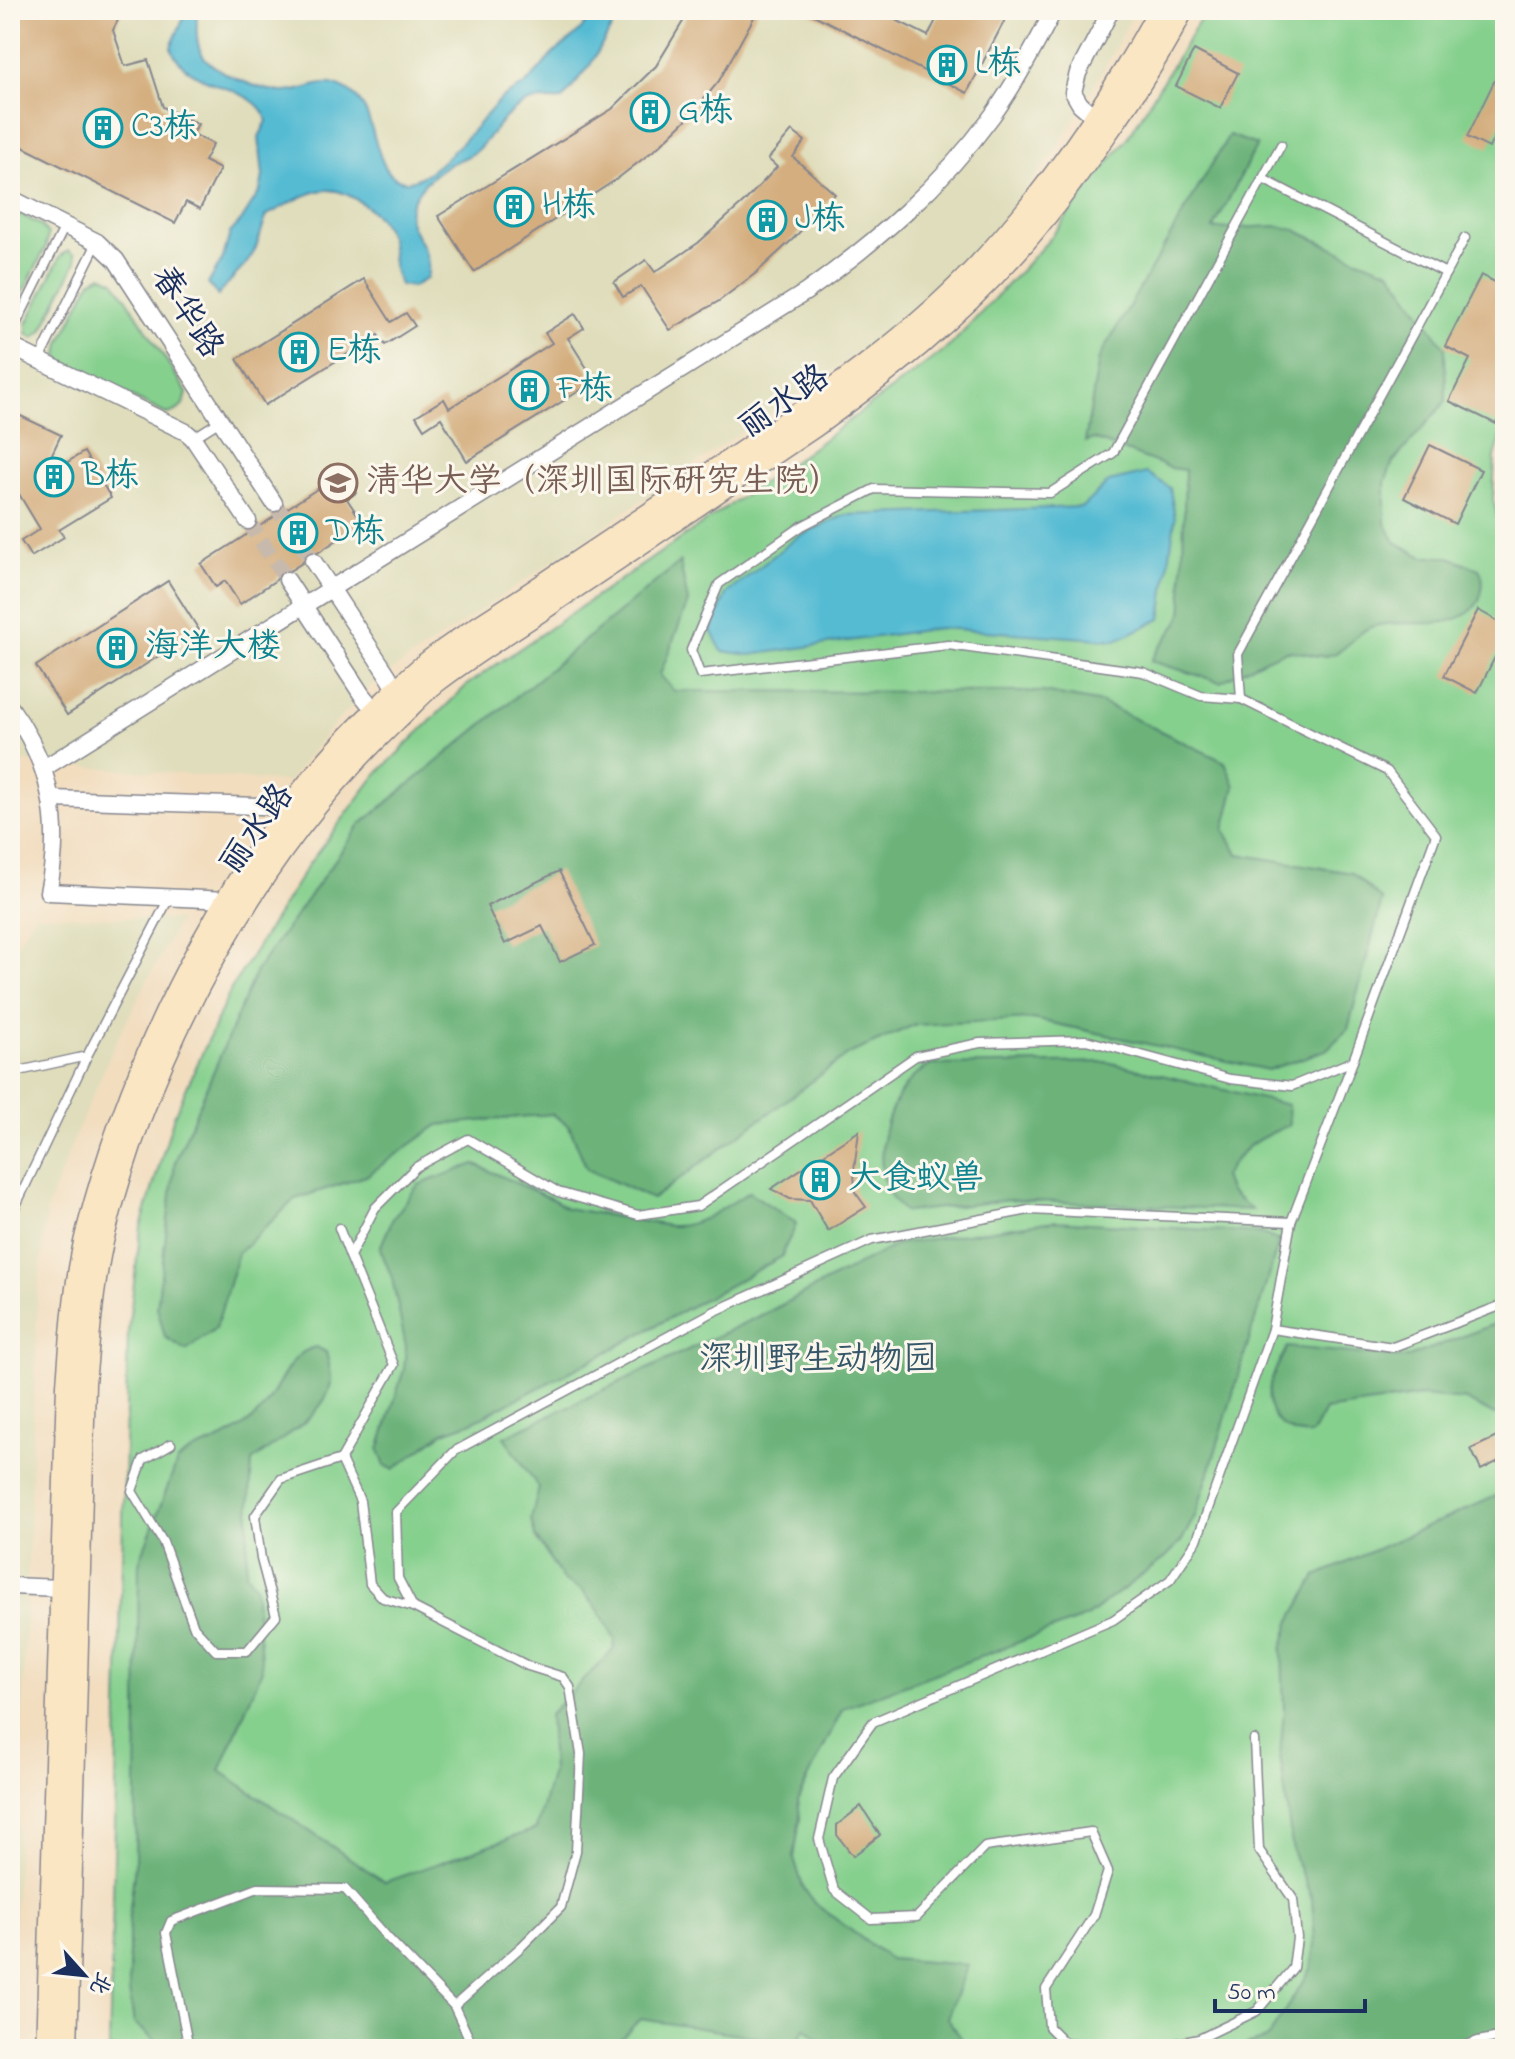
<svg xmlns="http://www.w3.org/2000/svg" width="1515" height="2059" font-family="'Indie Flower','LXGW WenKai TC',sans-serif">
	<rect width="100%" height="100%" fill="#fbf7ec"/>
	<filter id="ink" filterUnits="userSpaceOnUse"><feTurbulence type="fractalNoise" baseFrequency=".0125" numOctaves="2"/><feDisplacementMap in="SourceGraphic" scale="16" xChannelSelector="R" yChannelSelector="G"/><feConvolveMatrix kernelMatrix="1 2 1 2 8 2 1 2 1" color-interpolation-filters="sRGB"/></filter>
	<filter id="wash" filterUnits="userSpaceOnUse"><feTurbulence type="fractalNoise" baseFrequency=".006" numOctaves="4" result="noise"/><feDisplacementMap in="SourceGraphic" scale="32" xChannelSelector="R" yChannelSelector="G"/><feGaussianBlur stdDeviation="1.8" result="paint"/><feColorMatrix in="noise" values="0 0 0 0 0 0 0 0 0 0 0 0 0 0 0 0 0 1.4 0 .05"/><feComposite in="paint" operator="in"/></filter>
	<g filter="url(#wash)">
		<rect width="100%" height="100%" fill="#f2ddbf"/>
		<g fill="#dfddbb">
			<polygon points="10,10 1135,10 1112,55 1052,156 979,250 899,325 374,683 325,734 288,782 23,762 10,739"/>
			<polygon points="36,915 179,920 118,1037 77,1131 47,1209 38,1289 10,2049 10,954"/>
		</g>
		<g fill="#86d08e" stroke="#508076" stroke-width="2">
			<polygon points="1206,10 1505,10 1505,423 1495,457 1493,500 1505,542 1505,2049 109,2049 128,1331 141,1227 174,1116 231,989 308,865 376,775 468,684 800,457 951,345 1047,242 1129,136"/>
			<polygon points="10,209 41,225 48,234 46,247 10,318"/>
			<polygon points="68,250 75,254 76,262 42,331 34,338 27,333 27,324 60,257"/>
			<path d="M 102,275 L 114,281 L 125,296 L 187,393 C 184,406 180,412 166,414 L 63,363 L 58,355 L 60,343 L 91,281 Z"/>
		</g>
		<g fill="#6cb279" stroke="#44706c" stroke-width="2">
			<path d="M 1229,135 L 1257,145 L 1213,229 L 1276,226 L 1293,229 L 1355,258 L 1391,271 L 1445,348 L 1446,401 L 1393,462 L 1385,482 L 1385,523 L 1395,542 L 1423,557 L 1450,557 L 1479,569 C 1487,582 1481,605 1468,613 C 1440,632 1402,617 1371,627 C 1355,633 1347,651 1330,655 C 1316,659 1301,650 1287,651 C 1275,652 1234,676 1220,682 L 1151,661 C 1160,639 1188,625 1182,597 L 1185,470 L 1171,468 L 1094,439 L 1085,442 L 1099,358 Z"/>
			<polygon points="680,562 688,602 660,675 674,691 1043,692 1102,703 1225,762 1235,786 1224,830 1238,854 1352,873 1382,900 1348,1029 1326,1050 1268,1070 1033,1019 914,1025 849,1054 652,1199 587,1169 569,1126 552,1114 438,1125 366,1176 295,1199 238,1253 216,1328 186,1350 165,1337 157,1307 175,1162 256,971 360,825"/>
			<path d="M 1107,1062 L 1288,1105 L 1289,1125 C 1255,1140 1244,1145 1223,1177 L 1230,1192 L 1252,1210 L 1009,1200 L 906,1212 C 859,1181 886,1084 931,1065 Z"/>
			<path d="M 474,1164 L 554,1200 L 566,1208 L 670,1226 C 698,1228 726,1206 749,1192 L 796,1223 C 794,1235 783,1245 783,1256 L 602,1355 L 470,1423 L 444,1432 L 394,1469 L 385,1466 L 379,1450 L 404,1369 L 406,1347 L 392,1278 L 380,1248 L 392,1220 L 418,1185 Z"/>
			<path d="M 1054,1221 L 1260,1233 L 1279,1241 L 1209,1473 L 1195,1516 L 1181,1542 L 1166,1557 L 1086,1617 L 843,1708 L 798,1799 L 800,1818 L 794,1858 L 803,1887 L 814,1903 L 890,1959 L 968,1965 L 947,2018 L 969,2049 L 830,2049 L 805,2028 L 797,2043 L 640,2019 L 611,2049 L 165,2049 L 134,2023 L 129,1991 L 129,1917 L 135,1864 L 139,1563 L 177,1462 C 189,1449 205,1447 221,1439 C 233,1434 248,1424 257,1415 C 279,1395 285,1353 316,1347 L 326,1352 C 328,1361 332,1374 331,1383 C 326,1415 276,1442 252,1461 L 246,1573 L 255,1585 L 262,1670 L 220,1771 L 385,1882 L 536,1829 L 552,1772 L 549,1715 L 614,1649 L 615,1640 L 600,1612 L 582,1590 L 564,1581 L 535,1536 L 531,1519 L 539,1488 L 504,1437 L 772,1310 L 898,1244 Z"/>
			<path d="M 1505,1320 L 1505,1410 L 1494,1415 L 1466,1400 L 1421,1396 L 1325,1410 L 1312,1434 C 1282,1437 1261,1411 1271,1381 C 1275,1369 1282,1358 1287,1347 L 1406,1358 Z"/>
			<polygon points="1505,1492 1505,2049 1230,2049 1267,2039 1311,1969 1315,1944 1312,1899 1293,1853 1280,1756 1284,1710 1282,1650 1290,1622 1316,1576"/>
		</g>
		<g fill="#55bbd3" stroke="#387598" stroke-width="2">
			<path d="M 187,10 L 197,10 C 197,23 195,40 201,52 C 210,72 261,90 281,92 C 312,93 325,70 356,97 C 378,117 373,180 406,181 C 434,182 481,119 501,99 C 507,94 515,91 522,87 C 533,79 542,66 551,56 C 561,46 575,38 583,27 C 587,22 587,16 588,10 L 622,10 L 589,67 L 562,100 C 551,101 536,98 526,103 C 504,113 493,134 477,150 C 470,157 459,160 450,164 C 433,173 415,190 410,209 C 404,231 435,247 427,278 L 412,287 L 400,285 C 389,264 395,257 389,237 C 384,216 352,191 329,190 C 310,189 284,207 267,215 C 261,229 259,245 251,257 C 242,271 227,282 218,296 L 208,284 L 223,258 L 230,233 L 241,221 L 260,191 L 263,176 L 259,137 L 267,121 C 257,82 186,92 171,47 Z"/>
			<polygon points="1147,473 1170,488 1175,519 1161,619 1116,640 939,628 750,655 722,651 711,631 726,594 797,537 845,515 1082,507 1109,482"/>
		</g>
		<g id="blocks">
			<g fill="#d4ae7f">
				<polygon points="10,10 123,10 113,30 125,66 148,60 163,107 198,124 193,134 213,144 204,161 220,169 200,209 186,202 175,223 13,142 10,131"/>
				<polygon points="690,10 758,10 719,81 691,115 658,147 617,179 474,272 438,216 612,109 656,66"/>
				<polygon points="804,10 896,10 892,18 928,36 941,10 1010,10 967,93"/>
				<polygon points="1194,50 1238,73 1220,108 1176,86"/>
				<polygon points="1505,59 1505,114 1489,148 1467,137"/>
				<polygon points="792,131 805,141 793,157 835,194 794,238 756,273 719,301 670,330 641,286 623,297 614,282 646,260 655,272 698,243 744,202 777,167 768,159"/>
				<polygon points="1481,275 1505,287 1505,406 1496,424 1449,401 1470,359 1445,346"/>
				<polygon points="364,279 391,322 406,313 415,326 385,345 378,335 265,405 237,359"/>
				<polygon points="575,314 584,328 568,338 595,381 467,461 441,418 424,429 416,416 444,399 449,408 552,343 545,333"/>
				<polygon points="10,411 61,435 40,479 84,452 111,498 59,530 64,537 31,557 21,541 40,529 19,494 10,489"/>
				<polygon points="1430,445 1481,470 1455,524 1404,498"/>
				<polygon points="342,473 356,493 347,499 363,523 319,552 306,552 302,563 291,570 282,570 276,580 240,604 225,581 216,587 201,564"/>
				<polygon points="168,581 199,630 67,715 36,666"/>
				<polygon points="1478,610 1505,625 1505,637 1477,693 1444,676"/>
				<polygon points="559,871 595,945 560,962 542,926 505,944 487,906"/>
				<polygon points="859,1131 854,1170 855,1192 866,1207 828,1231 810,1200 790,1199 771,1189"/>
				<polygon points="1505,1433 1505,1458 1481,1470 1471,1449"/>
				<polygon points="861,1806 880,1835 853,1856 837,1835 837,1825"/>
			</g>
		</g>
	</g>
	<g filter="url(#ink)">
		<use href="#blocks" fill-opacity="0" stroke="#86868e" stroke-width="2"/>
		<g fill="none" stroke-linecap="round" stroke-linejoin="round">
			<g stroke="#c7baac" stroke-width="16" stroke-dasharray="16 8" stroke-linecap="butt">
				<polyline points="274,503 313,561"/>
				<polyline points="248,521 287,580"/>
			</g>
			<g stroke="#86868e" stroke-width="11">
				<g id="lane">
					<polyline points="1263,179 1446,273"/>
					<polyline points="10,336 65,226"/>
					<polyline points="39,360 97,243"/>
					<polyline points="193,438 220,421"/>
					<polyline points="1241,699 1238,654 1465,238"/>
					<polyline points="1353,1061 1291,1222 1272,1329 1393,1347 1505,1304"/>
					<polyline points="10,1073 87,1056"/>
					<polyline points="10,1218 87,1056 169,898"/>
					<polyline points="339,1228 350,1256"/>
					<polyline points="171,1444 143,1460 132,1491 163,1542 194,1627 216,1651 247,1651 276,1616 261,1559 255,1516 281,1479 341,1459"/>
					<polyline points="413,1607 398,1578 396,1512 455,1451 713,1312 872,1240 1029,1210 1291,1222"/>
					<polyline points="454,2006 474,2049"/>
					<polyline points="189,2049 166,1933 171,1921 258,1888 345,1889 387,1937 454,2006 522,1946 561,1907 576,1851 581,1754 570,1687 563,1677 528,1666 413,1607 383,1598 370,1584 360,1501 341,1459 394,1365 350,1256 375,1208 416,1167 468,1139 558,1192 638,1215 698,1206 916,1056 980,1043 1086,1040 1230,1079 1292,1086 1353,1061 1436,835 1387,771 1241,699 1201,696 1143,672 948,645 700,674 691,650 719,584 802,526 874,489 1050,493 1113,453 1281,145"/>
					<polyline points="1071,2049 1049,2027 1046,1989 1094,1915 1108,1871 1091,1832 985,1847 917,1917 871,1919 834,1890 819,1839 833,1778 873,1722 1113,1620 1170,1580 1197,1540 1272,1329"/>
					<polyline points="1148,2049 1199,2039 1257,2011 1293,1968 1297,1938 1293,1899 1259,1850 1254,1740"/>
					<polyline points="1456,2049 1478,2041 1505,2036"/>
				</g>
			</g>
			<g stroke="#86868e" stroke-width="19">
				<g id="street">
					<polyline points="1096,118 1080,104 1073,92 1078,73 1111,10"/>
					<polyline points="10,198 97,242 116,260 274,503"/>
					<polyline points="10,346 186,432 193,438 248,521"/>
					<polyline points="313,561 387,674 397,690 398,698"/>
					<polyline points="287,580 362,695 375,711 386,713"/>
					<path d="M 10,707 C 51,763 63,824 48,892 L 228,900"/>
					<path d="M 44,768 L 806,292 C 876,242 941,186 992,116 C 1016,83 1035,46 1054,10"/>
					<polyline points="53,799 290,807"/>
					<polyline points="10,1586 61,1588"/>
				</g>
			</g>
			<g stroke="#86868e" stroke-width="25">
				<g id="secondary">
					<path d="M 47,2049 L 68,1385 C 72,1333 75,1281 88,1230 C 136,1042 242,835 385,702 C 398,690 411,676 425,665 C 456,640 491,620 524,598 C 595,551 666,503 737,456 C 818,401 900,347 968,277 C 1046,197 1107,107 1160,10"/>
					<path d="M 66,2049 L 84,1383 C 89,1333 92,1281 104,1233 C 151,1046 254,854 394,721 C 408,708 421,693 435,682 C 475,651 520,625 561,596 C 646,540 729,483 814,426 C 886,374 956,318 1016,251 C 1047,216 1075,178 1102,139 C 1131,98 1160,55 1182,10"/>
				</g>
			</g>
			<use href="#lane" stroke="#fff" stroke-width="8"/>
			<use href="#street" stroke="#fff" stroke-width="16"/>
			<use href="#secondary" stroke="#fbe6c4" stroke-width="22"/>
		</g>
	</g>
	<defs>
		<g id="building-ring" transform="scale(2)"><circle r="9.5" fill="#fbf7ec" stroke="#0f9aa8" stroke-width="1.5"/><path d="M-4-6H4V6H1V3H-1V6H-4ZM-2.5-4.3h1.7v1.8h-1.7ZM.8-4.3h1.7v1.8H.8ZM-2.5-1h1.7V.8h-1.7ZM.8-1h1.7V.8H.8Z" fill="#0f9aa8"/></g>
		<g id="university-ring" transform="scale(2)"><circle r="9.5" fill="#fbf7ec" stroke="#8d6e63" stroke-width="1.5"/><path d="M0-5L7-2L0 1L-7-2ZM-4 1L0 2.5L4 1V4Q0 6-4 4Z" fill="#8d6e63"/></g>
	</defs>
	<g fill-rule="evenodd">
		<use href="#building-ring" x="947" y="65"/>
		<use href="#building-ring" x="650" y="112"/>
		<use href="#building-ring" x="103" y="128"/>
		<use href="#building-ring" x="514" y="207"/>
		<use href="#building-ring" x="767" y="220"/>
		<use href="#building-ring" x="299" y="352"/>
		<use href="#building-ring" x="529" y="390"/>
		<use href="#building-ring" x="54" y="477"/>
		<use href="#university-ring" x="338" y="483"/>
		<use href="#building-ring" x="298" y="533"/>
		<use href="#building-ring" x="117" y="648"/>
		<use href="#building-ring" x="820" y="1180"/>
	</g>
	<g text-anchor="middle" dominant-baseline="central" stroke-width="6" stroke-linejoin="round" paint-order="stroke">
		<g font-size="34" fill="#0d838f" stroke="#fbf7ec" text-anchor="start">
			<text x="975" y="65">L栋</text>
			<text x="678" y="112">G栋</text>
			<text x="131" y="128">C3栋</text>
			<text x="542" y="207">H栋</text>
			<text x="795" y="220">J栋</text>
			<text x="327" y="352">E栋</text>
			<text x="557" y="390">F栋</text>
			<text x="82" y="477">B栋</text>
			<text x="326" y="533">D栋</text>
			<text x="145" y="648">海洋大楼</text>
			<text x="848" y="1180">大食蚁兽</text>
		</g>
		<g font-size="34" fill="#1b2f5e" stroke="#fbf7ec">
			<text transform="translate(186 313) rotate(57)">春华路</text>
			<text transform="translate(785 403) rotate(-35)">丽水路</text>
			<text transform="translate(258 830) rotate(-55)">丽水路</text>
		</g>
		<g font-size="34" fill="#785e54" stroke="#fbf7ec" text-anchor="start">
			<text x="366" y="483">清华大学（深圳国际研究生院）</text>
		</g>
		<g font-size="34" fill="#36576a" stroke="#fbf7ec">
			<text x="818" y="1361">深圳野生动物园</text>
		</g>
	</g>
	<rect width="1515" height="2059" fill="none" stroke="#fbf7ec" stroke-width="40"/>
	<g transform="translate(84 1975) rotate(117)" stroke="#fbf7ec" stroke-width="6" paint-order="stroke">
	<path d="M0-6L14 30L0 20L-14 30Z" fill="#1b2f5e"/>
	<text y="-12" font-size="22" font-weight="bold" text-anchor="middle" fill="#1b2f5e">北</text>
	</g>
	<path d="M1215 1999v12h150v-12" fill="none" stroke="#1b2f5e" stroke-width="4"/>
	<text x="1227" y="1999" font-size="24" fill="#1b2f5e" stroke="#fbf7ec" stroke-width="6" paint-order="stroke">50 m</text>
</svg>
